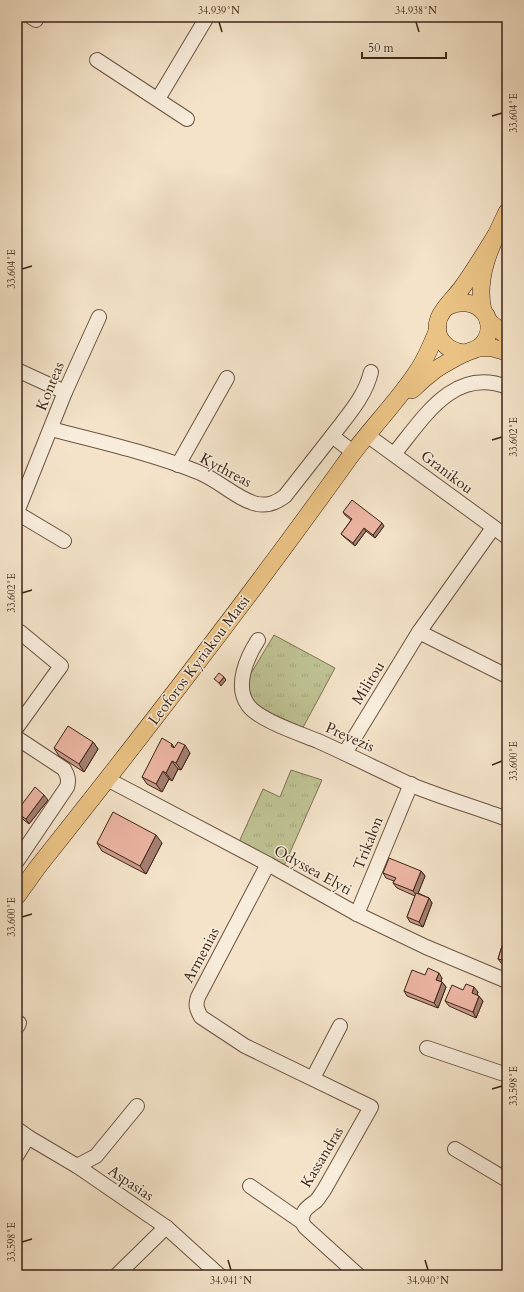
<svg xmlns="http://www.w3.org/2000/svg" width="524" height="1292" font-family="Cardo,serif">
	<defs>
		<pattern id="grass-tufts" width="24" height="20" patternUnits="userSpaceOnUse"><rect width="24" height="20" fill="#bfc394"/><path d="M3 7l-1-3M5 7V3M7 7l1-3M15 17l-1-3M17 17v-4M19 17l1-3" fill="none" stroke="#a5a77f"/></pattern>
	</defs>
	<rect width="100%" height="100%" fill="#f4e3c9"/>
	<filter id="stains"><feTurbulence type="fractalNoise" baseFrequency=".005" numOctaves="4"/><feColorMatrix values="0 0 0 0 .2 0 0 0 0 .09 0 0 0 0 .02 0 0 0 .5 -.17"/></filter>
	<radialGradient id="worn" r=".72"><stop offset=".6" stop-color="#630" stop-opacity="0"/><stop offset="1" stop-color="#630" stop-opacity=".3"/></radialGradient>
	<g fill="url(#grass-tufts)" stroke="#7e7455">
		<polygon points="274,635 335,668 300,733 252,705 249,690 250,675"/>
		<polygon points="291,770 322,780 284,866 239,842 263,789 280,797"/>
	</g>
	<g fill="none" stroke-linecap="round" stroke-linejoin="round">
		<g stroke="#6b5443" stroke-width="16">
			<g id="minor">
				<polyline points="31,17 36,20"/>
				<polyline points="97,60 187,119"/>
				<polyline points="158,99 207,17"/>
				<polyline points="17,370 65,392"/>
				<path d="M 51,429 C 100,442 151,453 198,472 C 217,479 238,500 257,504 C 268,506 276,503 285,496 L 332,436 L 353,452"/>
				<polyline points="367,435 507,537"/>
				<path d="M 332,436 C 347,416 365,397 371,372"/>
				<path d="M 394,454 C 423,419 453,366 507,387"/>
				<polyline points="178,465 227,378"/>
				<polyline points="17,512 65,392 99,317"/>
				<polyline points="17,513 64,541"/>
				<polyline points="419,632 507,676"/>
				<path d="M 258,640 C 247,657 234,686 248,705 C 258,720 301,734 318,741 C 349,755 379,770 409,784 C 440,797 475,807 507,819"/>
				<polyline points="17,727 61,666 20,632"/>
				<path d="M 17,738 L 64,769 C 68,776 69,780 67,787 L 17,861"/>
				<polyline points="345,753 419,632 493,528"/>
				<polyline points="107,779 268,864 357,914 426,947 507,981"/>
				<path d="M 268,864 L 198,997 C 195,1005 197,1010 201,1017 L 245,1046 L 371,1107 L 324,1190 C 321,1194 319,1198 316,1201 C 308,1207 301,1211 302,1222"/>
				<polyline points="357,914 411,784"/>
				<polyline points="17,1027 19,1023"/>
				<polyline points="427,1048 507,1075"/>
				<polyline points="313,1078 340,1026"/>
				<polyline points="17,1129 28,1137 77,1166 166,1227 219,1275"/>
				<polyline points="455,1149 507,1180"/>
				<polyline points="17,1155 28,1137"/>
				<polyline points="77,1166 96,1156 137,1106"/>
				<polyline points="250,1186 302,1222 305,1227 358,1275"/>
				<polyline points="117,1275 166,1227"/>
			</g>
		</g>
		<g stroke="#3d2516" stroke-width="18">
			<g id="major">
				<path d="M 483,311 C 475,276 492,243 507,212"/>
				<polyline points="488,321 507,336"/>
				<polyline points="479,348 493,348 507,352"/>
				<path d="M 465,353 C 447,352 432,337 439,318 C 443,308 455,297 461,289 C 474,271 485,253 496,235"/>
				<path d="M 412,390 C 419,383 427,376 435,370 C 444,364 455,358 465,353 C 473,350 480,349 485,341 C 500,315 471,293 447,307"/>
				<path d="M 17,896 L 37,868 C 142,736 246,602 344,465 C 366,433 395,405 417,372 C 426,359 432,344 438,329"/>
			</g>
		</g>
		<use href="#minor" stroke="#f8eddc" stroke-width="14"/>
		<use href="#major" stroke="#eac284" stroke-width="17"/>
	</g>
	<g fill="#cb9c8c" stroke="#3d2516">
		<polygon points="343,512 384,526 375,538 366,531 355,546 343,536 341,534 351,520 345,515"/>
		<polygon points="93,742 98,749 84,772 59,756 54,748"/>
		<polygon points="175,748 190,753 181,770 178,769 172,781 169,779 162,792 147,784 142,777"/>
		<polygon points="48,800 29,824 20,817 17,813 17,811"/>
		<polygon points="97,843 162,843 146,874 102,851"/>
		<polygon points="421,871 425,876 418,893 429,898 432,903 423,927 410,922 407,917 415,896 397,888 393,883 394,881 386,878 383,873"/>
		<polygon points="507,930 507,965 502,964 498,959"/>
		<polygon points="425,975 442,978 441,982 442,982 446,987 438,1008 407,996 404,991"/>
		<polygon points="463,990 478,992 477,995 483,1001 476,1018 449,1006 445,1001"/>
	</g>
	<g fill="#a57f72" stroke="#3d2516">
		<polygon points="382,523 384,526 375,538 373,535"/>
		<polygon points="364,528 366,531 355,546 353,543"/>
		<polygon points="224,677 226,680 221,686 219,683"/>
		<polygon points="93,742 98,749 84,772 79,764"/>
		<polygon points="172,744 177,752 171,746"/>
		<polygon points="185,745 190,753 181,770 176,763"/>
		<polygon points="172,761 178,769 172,781 166,773"/>
		<polygon points="163,771 169,779 162,792 156,784"/>
		<polygon points="44,795 48,800 29,824 26,819"/>
		<polygon points="156,835 162,843 146,874 140,866"/>
		<polygon points="421,871 425,876 417,896 413,891"/>
		<polygon points="429,898 432,903 423,927 419,922"/>
		<polygon points="439,973 442,978 440,985 436,980"/>
		<polygon points="442,982 446,987 438,1008 434,1003"/>
		<polygon points="474,987 478,992 476,998 472,993"/>
		<polygon points="479,996 483,1001 476,1018 473,1012"/>
	</g>
	<g fill="#ecb5a3" stroke="#3d2516">
		<polygon points="352,500 382,523 373,535 364,528 353,543 341,534 352,519 343,512"/>
		<polygon points="219,673 224,677 219,683 214,679"/>
		<polygon points="68,726 93,742 79,764 54,748"/>
		<polygon points="162,738 172,744 171,746 174,748 178,742 185,745 176,763 172,761 166,773 163,771 156,784 142,777"/>
		<polygon points="35,787 44,795 26,819 17,813 17,811"/>
		<polygon points="113,812 156,835 140,866 97,843"/>
		<polygon points="389,858 421,871 413,891 393,883 396,878 383,873"/>
		<polygon points="416,893 429,898 419,922 407,917"/>
		<polygon points="507,930 507,961 498,959"/>
		<polygon points="428,968 439,973 436,980 442,982 434,1003 404,991 412,970 425,975"/>
		<polygon points="466,984 474,987 472,993 479,996 473,1012 445,1001 452,985 463,990"/>
	</g>
	<path fill="none" stroke="#3d2516" stroke-width="1.5" d="M 219,22 L 222,32M 416,22 L 419,32M 492,116 L 502,113M 22,269 L 32,266M 492,440 L 502,437M 22,593 L 32,590M 492,765 L 502,761M 22,917 L 32,914M 492,1089 L 502,1086M 22,1242 L 32,1239M 228,1260 L 231,1270M 425,1260 L 428,1270"/>
	<g text-anchor="middle" dominant-baseline="central" stroke-width="3" stroke-linejoin="round" paint-order="stroke">
		<g font-size="15" fill="#3d2516" stroke="#f8eddc">
			<text transform="translate(50 386) rotate(-68)">Konteas</text>
			<text transform="translate(226 470) rotate(28)">Kythreas</text>
			<text transform="translate(447 472) rotate(37)">Granikou</text>
			<text transform="translate(199 660) rotate(-53)">Leoforos Kyriakou Matsi</text>
			<text transform="translate(368 683) rotate(-58)">Militou</text>
			<text transform="translate(350 737) rotate(24)">Prevezis</text>
			<text transform="translate(368 843) rotate(-68)">Trikalon</text>
			<text transform="translate(313 870) rotate(29)">Odyssea Elyti</text>
			<text transform="translate(201 955) rotate(-62)">Armenias</text>
			<text transform="translate(322 1157) rotate(-59)">Kassandras</text>
			<text transform="translate(131 1183) rotate(34)">Aspasias</text>
		</g>
	</g>
	<rect width="524" height="1292" fill="none" stroke="#f4e3c9" stroke-width="44"/>
	<path d="M362 52v6h84v-6" fill="none" stroke="#3d2516" stroke-width="2"/>
	<text x="368" y="52" font-size="12" fill="#3d2516" stroke="#f8eddc" stroke-width="3" paint-order="stroke">50 m</text>
	<rect x="22" y="22" width="480" height="1248" fill="none" stroke="#3d2516" stroke-width="1.5"/>
	<g font-size="10" text-anchor="middle" fill="#3d2516">
		<text x="219" y="14">34.939°N</text>
		<text x="416" y="14">34.938°N</text>
		<text transform="translate(513 113) rotate(-90)" y="4">33.604°E</text>
		<text transform="translate(11 269) rotate(-90)" y="4">33.604°E</text>
		<text transform="translate(513 437) rotate(-90)" y="4">33.602°E</text>
		<text transform="translate(11 593) rotate(-90)" y="4">33.602°E</text>
		<text transform="translate(513 761) rotate(-90)" y="4">33.600°E</text>
		<text transform="translate(11 917) rotate(-90)" y="4">33.600°E</text>
		<text transform="translate(513 1086) rotate(-90)" y="4">33.598°E</text>
		<text transform="translate(11 1242) rotate(-90)" y="4">33.598°E</text>
		<text x="231" y="1284">34.941°N</text>
		<text x="428" y="1284">34.940°N</text>
	</g>
	<rect width="100%" height="100%" filter="url(#stains)"/>
	<rect width="100%" height="100%" fill="url(#worn)"/>
</svg>
